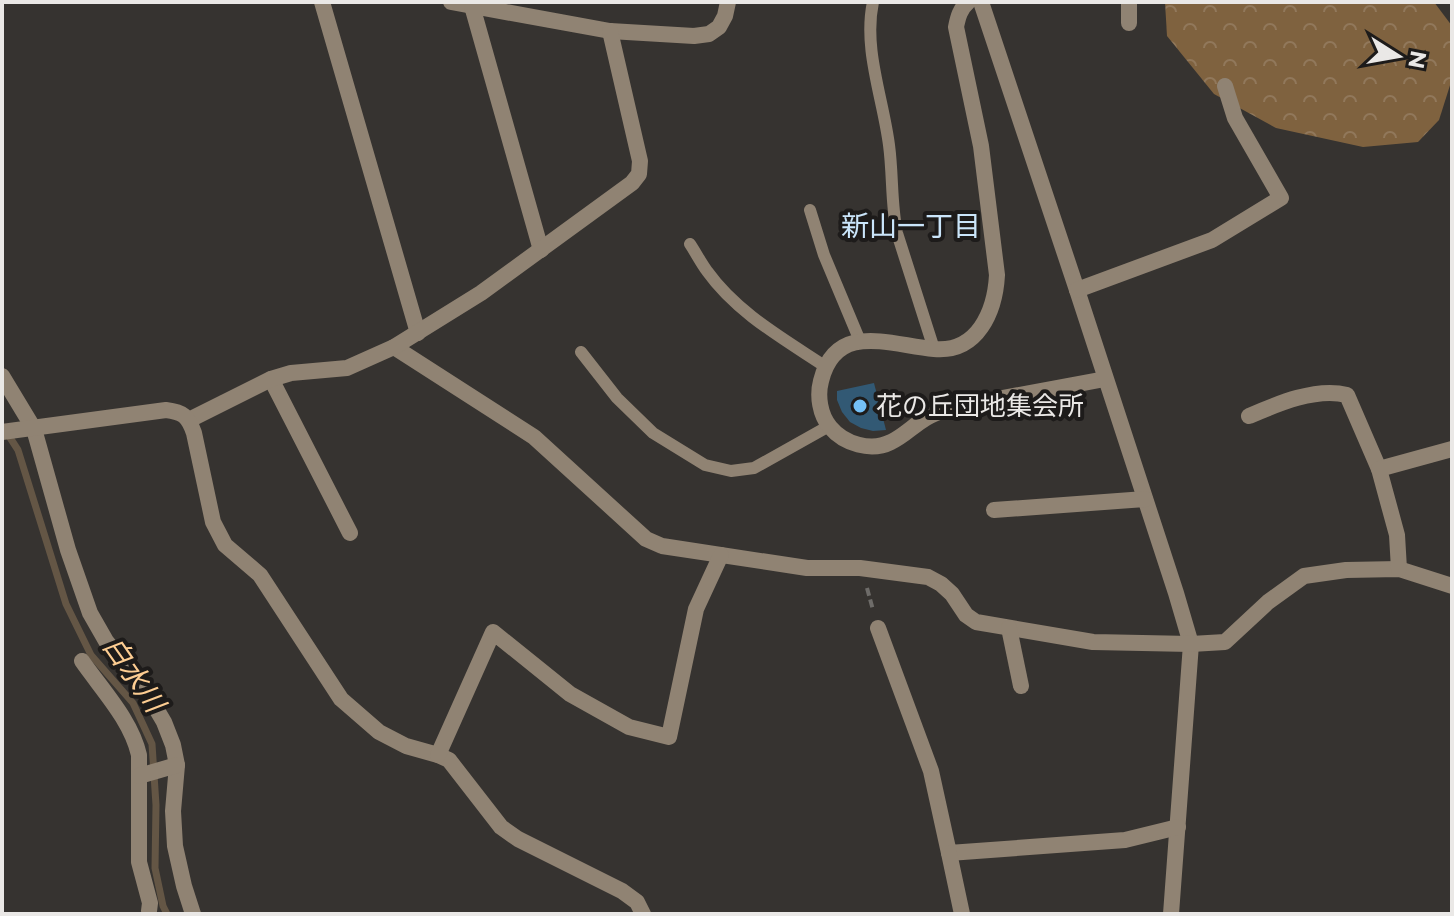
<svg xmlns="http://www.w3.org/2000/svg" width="1454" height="916" font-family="Montserrat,'Noto Sans JP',sans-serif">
	<defs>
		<pattern id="forest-crowns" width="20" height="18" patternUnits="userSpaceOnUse" patternTransform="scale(2)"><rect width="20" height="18" fill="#7f623f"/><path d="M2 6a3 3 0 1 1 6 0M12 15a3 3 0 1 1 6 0" fill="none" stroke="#91785b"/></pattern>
	</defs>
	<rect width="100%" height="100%" fill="#363330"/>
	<polygon fill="url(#forest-crowns)" points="1165,2 1434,2 1452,26 1452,79 1439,120 1418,142 1363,147 1276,128 1214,94 1167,36"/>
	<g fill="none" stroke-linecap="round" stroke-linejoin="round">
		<polyline stroke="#645645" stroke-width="7" points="7,433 18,450 66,604 91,655 133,703 152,744 156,805 155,868 163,906 167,914"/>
	</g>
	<polygon fill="#325974" points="874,383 886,430 873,431 861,428 850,422 842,412 837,400 837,391"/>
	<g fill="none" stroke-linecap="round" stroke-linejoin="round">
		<polyline stroke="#6e6c69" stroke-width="4" stroke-dasharray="8 4" stroke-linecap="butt" points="867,588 873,610"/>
		<g stroke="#908373" stroke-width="12">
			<path d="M 873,2 C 863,49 883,98 889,145 C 893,175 891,204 897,233 L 934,349"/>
			<polyline points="810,210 824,255 860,341"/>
			<path d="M 690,244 C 696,253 701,263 707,271 C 737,313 784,339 826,367"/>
			<polyline points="581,352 617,398 653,433 705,465 731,471 754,468 829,426"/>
		</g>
		<g stroke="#908373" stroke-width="16">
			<polyline points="322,2 418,333"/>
			<polyline points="451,2 610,31 694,36 709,34 719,27 725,16 728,2"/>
			<path d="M 968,2 C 960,9 958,17 956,27 L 981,146 L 997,275 C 995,311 978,353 934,349 C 892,346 836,320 821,381 C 817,396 820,415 830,427 C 844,444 871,452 891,442 C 904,436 914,425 926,418 C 933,414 941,411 949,408 L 1105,379"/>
			<polyline points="981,2 1077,290 1176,593 1191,644 1171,914"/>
			<polyline points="1129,2 1129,23"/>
			<polyline points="472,6 541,250"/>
			<polyline points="1077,290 1212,240 1281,198 1235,118 1225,86"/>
			<polyline points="394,347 534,437 646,539 662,546 807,568 860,568 928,577 941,584 952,594 966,615 976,622 1093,642 1191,644 1225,642 1268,602 1304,576 1346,570 1399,569 1452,586"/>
			<polyline points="2,376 34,429 68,550 90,613 106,641 144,688 164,722 173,745 177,765 173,811 175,846 184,886 193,914"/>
			<polyline points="271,379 350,533"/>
			<path d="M 1249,416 C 1277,404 1316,387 1347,395 L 1379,469"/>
			<polyline points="189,420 271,379 291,373 347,368 394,347 481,293 632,183 639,174 640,161 610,31"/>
			<path d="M 2,432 L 166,410 C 183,412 188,416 194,433 L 213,522 L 225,545 L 260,575 L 341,699 L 379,732 L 406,746 L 438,755 L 449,760 L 501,827 L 518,839 L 622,891 L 637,902 L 643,914"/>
			<polyline points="994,510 1145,499"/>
			<polyline points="1399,569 1397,535 1379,469 1452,449"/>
			<polyline points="878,628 931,771 949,853 1125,840 1178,827"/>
			<polyline points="1009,628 1021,686"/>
			<path d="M 82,661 C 103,691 131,720 139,755 L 139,862 L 150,903 L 149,911"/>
			<polyline points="438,755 493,632 570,694 629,727 669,737 696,609 721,555"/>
			<polyline points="139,776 177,765"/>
			<polyline points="949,853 962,914"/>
		</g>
	</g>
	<circle fill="#74c0f6" stroke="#1d1b1a" stroke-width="3" cx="860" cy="406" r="8"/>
	<g text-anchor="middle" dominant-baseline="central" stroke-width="8" stroke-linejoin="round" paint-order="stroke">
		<g font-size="26" fill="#eae8e6" stroke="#1d1b1a" text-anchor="start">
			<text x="876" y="406">花の丘団地集会所</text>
		</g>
		<g font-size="28" fill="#cae5fa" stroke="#1d1b1a">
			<text x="911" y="226">新山一丁目</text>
		</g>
		<g font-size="28" font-style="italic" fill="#fdcd92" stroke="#1d1b1a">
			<text transform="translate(134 674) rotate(55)">白水川</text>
		</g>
	</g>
	<rect width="1454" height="916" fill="none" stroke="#eae8e6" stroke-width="8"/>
	<g transform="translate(1398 56) rotate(101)" stroke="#1d1b1a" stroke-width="6" paint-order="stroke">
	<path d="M0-6L14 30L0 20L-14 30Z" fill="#eae8e6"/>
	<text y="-12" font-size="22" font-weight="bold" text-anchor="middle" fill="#eae8e6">N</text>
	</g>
</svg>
